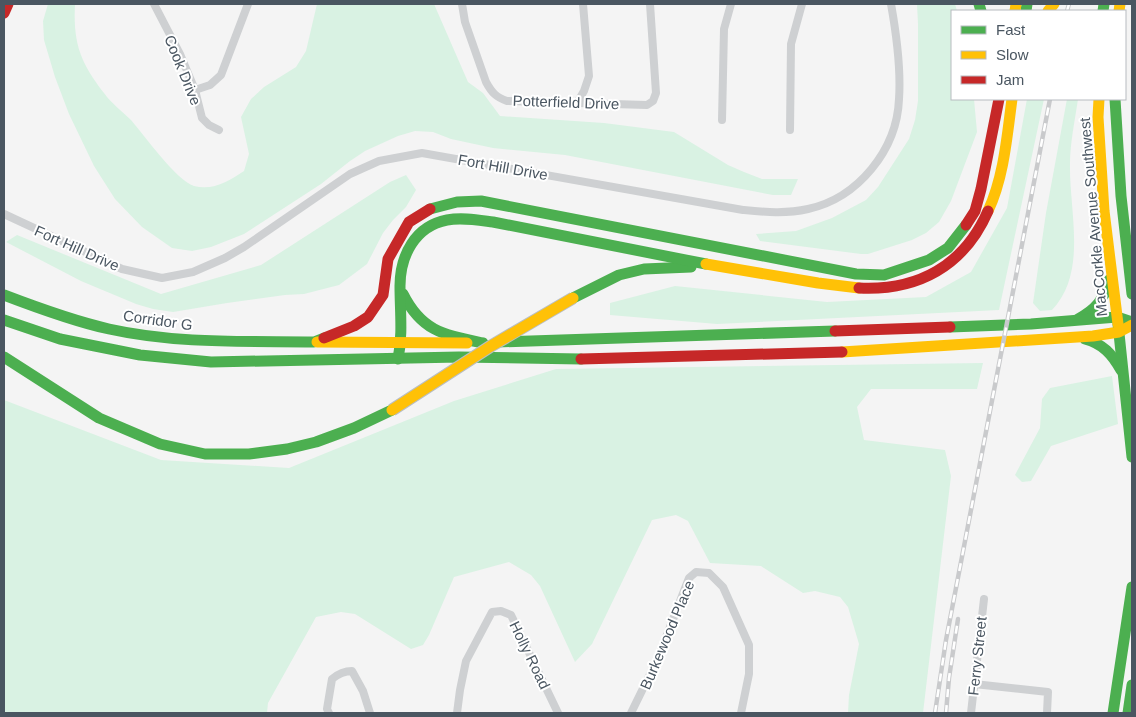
<svg xmlns="http://www.w3.org/2000/svg" width="1136" height="717" font-family="Helvetica,sans-serif">
	<rect width="100%" height="100%" fill="#f4f4f4"/>
	<g fill="#d9f2e3">
		<path d="M 48,4 L 75,4 C 74,24 75,42 83,60 C 88,71 96,83 104,93 C 111,103 122,111 131,120 C 144,135 177,181 194,186 C 213,191 229,181 244,171 L 249,154 L 241,117 L 251,99 L 264,87 L 296,67 L 306,51 L 317,4 L 434,4 L 468,82 L 483,93 L 500,116 L 604,123 L 674,132 L 728,165 L 744,172 L 762,179 L 798,179 L 791,195 L 773,195 L 565,155 L 493,148 L 451,139 L 433,132 L 415,131 L 398,136 L 365,151 L 350,161 L 321,184 L 244,234 L 211,247 L 192,251 L 172,248 L 142,227 L 115,199 L 94,166 L 69,114 L 55,77 L 44,40 L 43,21 Z"/>
		<polygon points="917,4 955,4 957,11 952,11 952,99 974,99 977,132 951,201 939,222 926,233 912,240 868,254 861,254 760,241 756,234 796,231 832,218 866,200 878,187 909,139 915,120 918,101 918,24"/>
		<polygon points="1027,99 1044,99 999,310 717,324 610,315 610,303 675,286 827,302 926,297 971,272 1007,208"/>
		<path d="M 1067,99 L 1078,99 C 1075,120 1070,143 1070,164 C 1069,211 1088,272 1052,310 L 1040,311 L 1033,303 L 1046,213 Z"/>
		<polygon points="406,175 416,190 406,207 393,220 383,233 367,264 339,285 304,294 285,295 227,303 173,312 153,309 136,304 81,281 6,242 17,235 161,294 261,265 390,182"/>
		<polygon points="983,363 977,389 871,389 857,407 864,440 945,450 951,476 923,713 848,713 849,695 859,644 848,607 840,597 815,591 803,593 761,566 710,563 688,521 676,515 652,520 592,644 575,662 540,586 531,575 509,562 454,577 429,635 423,645 411,649 355,614 341,612 316,617 268,703 267,713 4,713 4,400 161,460 289,468 454,401 556,369"/>
		<polygon points="1112,376 1118,424 1051,446 1031,481 1022,482 1015,475 1040,428 1042,399 1050,388"/>
	</g>
	<g fill="none" stroke-linecap="round" stroke-linejoin="round">
		<g stroke="#ced0d2" stroke-width="8">
			<polyline points="154,4 180,54 195,90 202,118 209,125 219,130"/>
			<path d="M 462,4 L 465,22 L 486,82 C 492,93 496,97 507,101 L 647,105 L 653,101 L 656,93 L 650,4"/>
			<polyline points="195,90 210,85 221,75 248,4"/>
			<polyline points="577,103 584,91 589,76 583,4"/>
			<polyline points="722,120 724,29 731,4"/>
			<polyline points="790,130 791,44 802,4"/>
			<path d="M 4,214 L 122,269 L 162,278 L 193,272 L 225,258 L 244,247 L 350,174 L 379,161 L 422,153 L 743,210 C 765,212 786,214 808,209 C 858,198 897,150 899,99 C 901,70 896,32 891,4"/>
			<polyline points="974,684 1048,692 1047,713"/>
			<path d="M 329,713 L 327,709 L 332,679 C 338,674 344,671 352,671 L 363,691 L 370,713"/>
			<polyline points="457,713 460,690 466,661 492,612 501,611 511,615 558,713"/>
			<polyline points="631,713 658,658 689,578 696,572 709,573 723,587 749,645 749,674 741,713"/>
			<polyline points="971,713 984,599"/>
		</g>
		<g stroke="#4caf50" stroke-width="11">
			<polyline points="979,4 981,11"/>
			<polyline points="1026,11 1027,4"/>
			<polyline points="1103,11 1104,4"/>
			<polyline points="1115,99 1121,196 1132,294"/>
			<polyline points="430,209 457,202 481,201 856,274 884,275 929,260 948,248 966,225"/>
			<path d="M 403,294 C 422,332 445,335 483,343"/>
			<path d="M 4,295 C 38,308 73,321 109,329 C 176,344 246,341 314,342 L 324,338"/>
			<polyline points="573,298 619,275 644,269 691,267"/>
			<path d="M 1078,319 C 1095,310 1105,299 1109,280"/>
			<polyline points="4,320 60,339 140,355 211,362 459,357 581,359"/>
			<polyline points="1118,324 1132,457"/>
			<polyline points="950,327 1031,324 1117,317 1132,322"/>
			<path d="M 1085,339 C 1103,344 1112,354 1121,370"/>
			<polyline points="497,342 835,331"/>
			<polyline points="4,357 99,418 160,444 205,454 249,454 287,449 316,442 354,428 392,410"/>
			<path d="M 398,359 C 403,334 400,311 400,286 C 400,256 415,226 447,220 C 462,217 478,220 493,222 L 706,264"/>
			<polyline points="1113,713 1132,587"/>
			<polyline points="1128,713 1132,685"/>
		</g>
		<g stroke="#ffc107" stroke-width="11">
			<polyline points="1015,11 1016,4"/>
			<polyline points="1048,11 1054,4"/>
			<polyline points="1119,11 1120,4"/>
			<polyline points="1099,99 1098,117 1104,211 1118,324"/>
			<path d="M 988,211 C 1004,177 1007,136 1012,99"/>
			<polyline points="706,264 818,283 859,288"/>
			<polyline points="317,342 467,343"/>
			<polyline points="842,352 1093,336 1119,332 1132,325"/>
		</g>
		<g stroke="#c62828" stroke-width="11">
			<polyline points="4,13 8,4"/>
			<polyline points="966,225 975,211 981,189 999,99"/>
			<path d="M 859,288 C 918,291 964,266 988,211"/>
			<polyline points="835,331 950,327"/>
			<polyline points="324,338 354,326 368,317 383,295 388,259 409,222 430,209"/>
			<polyline points="581,359 842,352"/>
		</g>
		<g stroke="#c9cacc" stroke-width="4.5">
			<g id="rail">
				<polyline points="1067,11 1069,4"/>
				<polyline points="935,713 946,640 1050,99"/>
				<polyline points="946,713 949,678 958,619"/>
			</g>
		</g>
		<use href="#rail" stroke="#fff" stroke-width="2.5" stroke-dasharray="8" stroke-linecap="butt"/>
		<g stroke="#b9bec3" stroke-width="13" stroke-linecap="butt">
			<polyline id="slow-bridge" points="392,410 491,346 573,298"/>
		</g>
		<use href="#slow-bridge" stroke="#ffc107" stroke-width="11"/>
	</g>
	<g text-anchor="middle" dominant-baseline="central" stroke-width="4" stroke-linejoin="round" paint-order="stroke">
		<g font-size="15" fill="#4a5661" stroke="#fff">
			<text transform="translate(183 70) rotate(68)">Cook Drive</text>
			<text transform="translate(566 102) rotate(2)">Potterfield Drive</text>
			<text transform="translate(503 167) rotate(10)">Fort Hill Drive</text>
			<text transform="translate(1093 217) rotate(-95)">MacCorkle Avenue Southwest</text>
			<text transform="translate(77 248) rotate(24)">Fort Hill Drive</text>
			<text transform="translate(158 320) rotate(8)">Corridor G</text>
			<text transform="translate(667 635) rotate(-67)">Burkewood Place</text>
			<text transform="translate(530 655) rotate(64)">Holly Road</text>
			<text transform="translate(977 656) rotate(-84)">Ferry Street</text>
		</g>
	</g>
	<rect width="1136" height="717" fill="none" stroke="#4a5661" stroke-width="10"/>
	<rect x="951" y="10" width="175" height="90" fill="#ffffff" stroke="#b7bbc0"/>
	<rect x="961" y="26" width="25" height="8" fill="#4caf50" stroke="#b7bbc0"/>
	<text x="996" y="35" font-size="15" fill="#4a5661">Fast</text>
	<rect x="961" y="51" width="25" height="8" fill="#ffc107" stroke="#b7bbc0"/>
	<text x="996" y="60" font-size="15" fill="#4a5661">Slow</text>
	<rect x="961" y="76" width="25" height="8" fill="#c62828" stroke="#b7bbc0"/>
	<text x="996" y="85" font-size="15" fill="#4a5661">Jam</text>
</svg>
